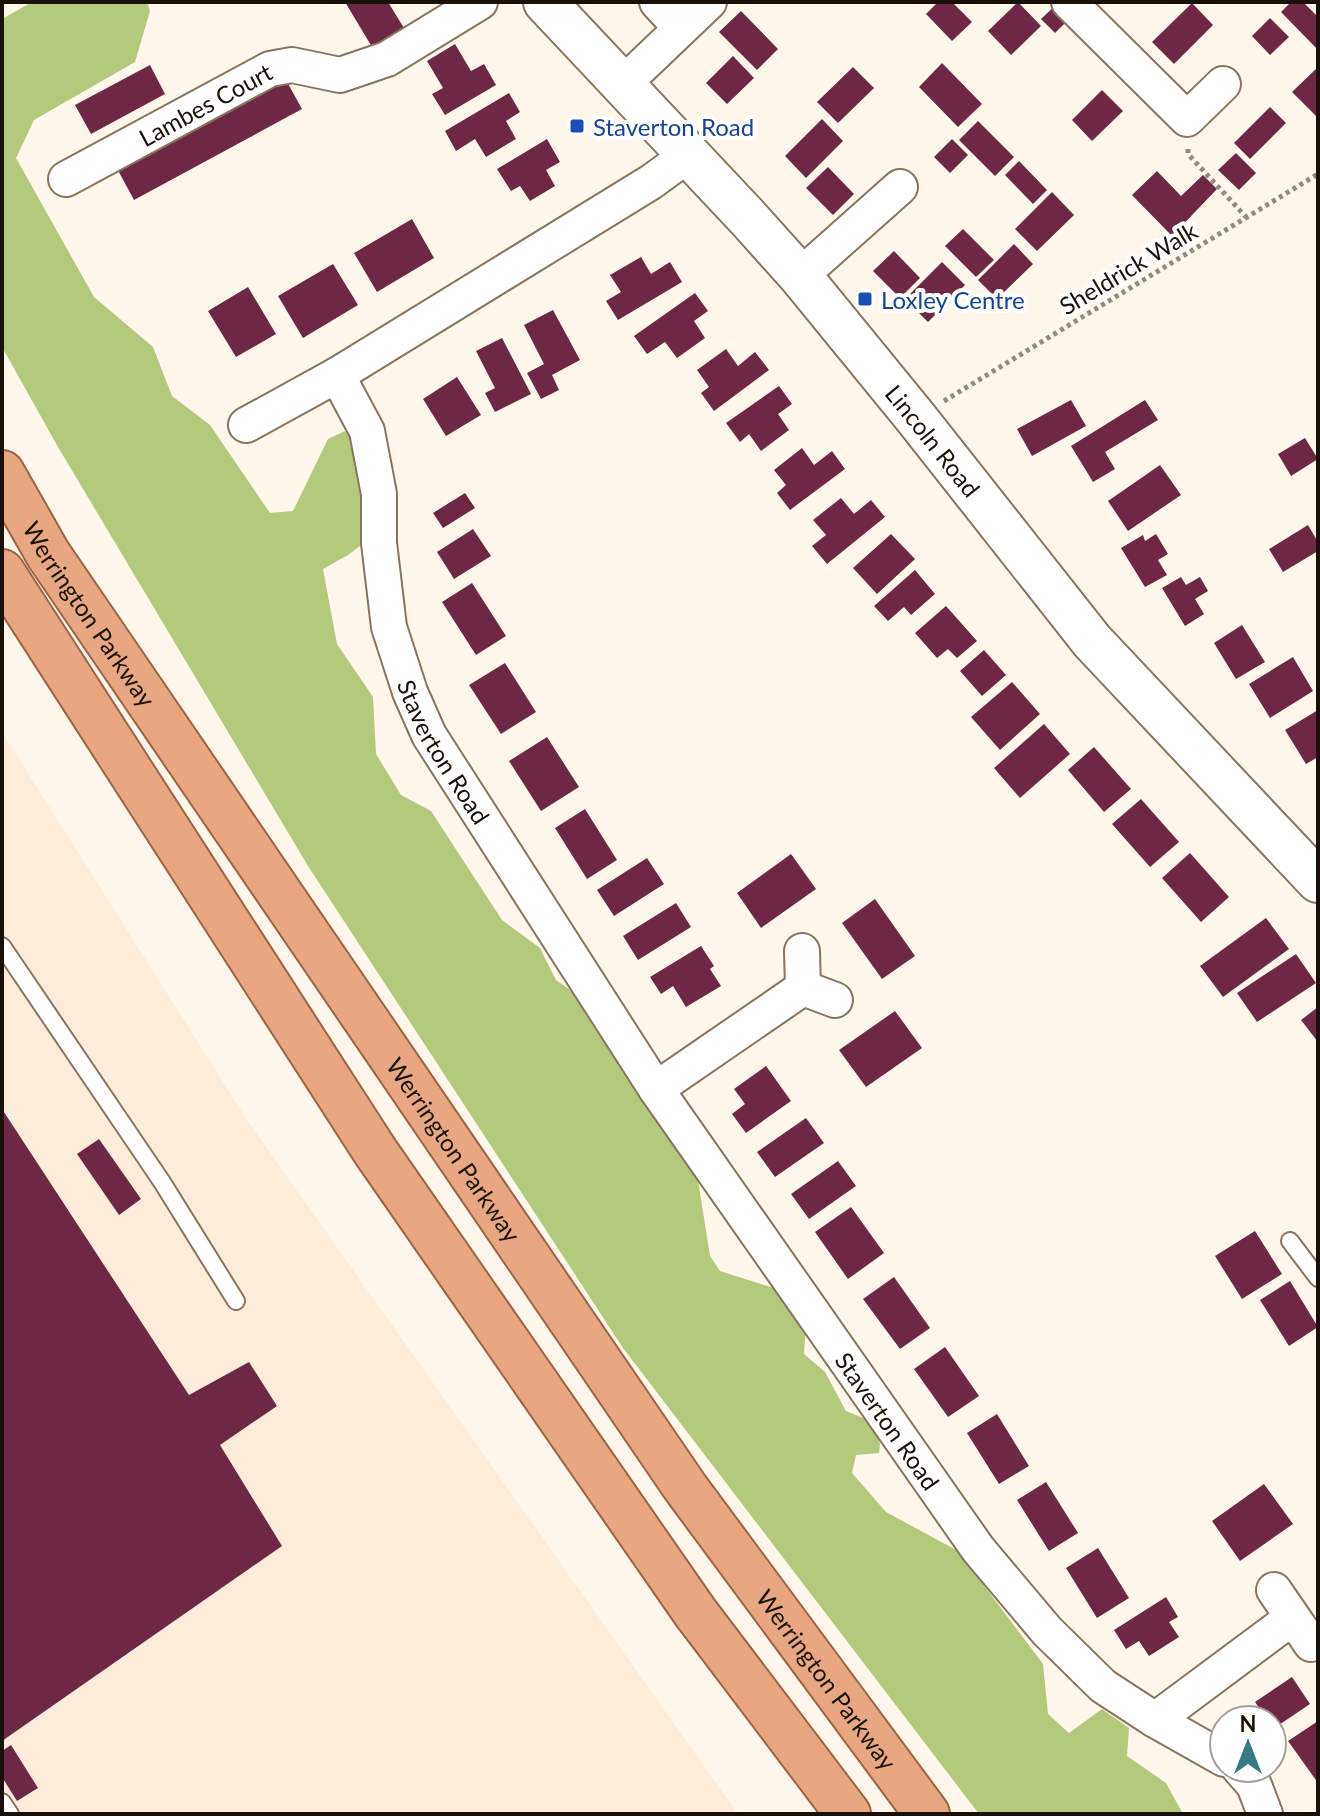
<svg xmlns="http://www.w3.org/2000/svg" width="1320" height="1816" font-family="Lato,sans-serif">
	<rect width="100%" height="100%" fill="#fff6ec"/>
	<polygon fill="#fcecd9" points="2,732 247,1120 738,1814 2,1814"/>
	<polygon fill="#b3c97b" points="32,2 147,2 150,11 135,62 34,120 16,158 94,297 153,347 172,396 210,425 270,513 293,511 328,439 345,431 364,454 364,543 348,555 323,569 337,644 373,697 376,754 401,795 431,811 502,920 540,948 556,980 589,1003 697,1174 710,1256 720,1271 783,1291 806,1324 804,1354 825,1372 846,1411 873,1422 880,1444 879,1453 856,1455 852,1473 886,1512 958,1551 1043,1664 1048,1714 1069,1733 1102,1709 1129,1728 1127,1756 1166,1783 1183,1814 979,1814 623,1348 308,866 58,447 2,347 2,19"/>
	<g fill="#6e2846">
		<polygon points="345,2 388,2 407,33 375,52"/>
		<polygon points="938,2 952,2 972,22 952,41 926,14"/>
		<polygon points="1018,2 1041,26 1011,55 988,31"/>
		<polygon points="1059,2 1073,15 1055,33 1041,19"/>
		<polygon points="1291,2 1303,2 1318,17 1318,50 1281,12"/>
		<polygon points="1192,3 1213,25 1174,64 1152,42"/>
		<polygon points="741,11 778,49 757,70 719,32"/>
		<polygon points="1270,18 1289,37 1270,55 1252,36"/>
		<polygon points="455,44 471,71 484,64 496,85 445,115 432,94 443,88 427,61"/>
		<polygon points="733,56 754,78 727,104 706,83"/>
		<polygon points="942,63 982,104 958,127 919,87"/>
		<polygon points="150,65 165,94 91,134 75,105"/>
		<polygon points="853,67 874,88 838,123 817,102"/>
		<polygon points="1318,67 1318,118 1292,92"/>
		<polygon points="281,71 302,109 134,200 114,163"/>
		<polygon points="1102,90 1123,111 1092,141 1072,120"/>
		<polygon points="509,93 520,112 506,121 516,139 486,157 475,139 456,151 445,131"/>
		<polygon points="1270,107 1286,123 1250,159 1234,143"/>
		<polygon points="822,119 843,141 806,178 785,156"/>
		<polygon points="978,121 1014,157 995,176 959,140"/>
		<polygon points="547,139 560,162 546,170 555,186 530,201 520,186 511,191 497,169"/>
		<polygon points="952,139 968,155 950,173 934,157"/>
		<polygon points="1236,153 1256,173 1239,190 1218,170"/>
		<polygon points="1019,161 1047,190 1033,204 1005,175"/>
		<polygon points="828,167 854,194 833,215 806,188"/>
		<polygon points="1157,171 1181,196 1203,175 1217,189 1172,236 1132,195"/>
		<polygon points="1052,192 1074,215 1037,251 1015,229"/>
		<polygon points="412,219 434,258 377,292 354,253"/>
		<polygon points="963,229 994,260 976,277 945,246"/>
		<polygon points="1014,244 1033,264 997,299 978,280"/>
		<polygon points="894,251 920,278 900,298 873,271"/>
		<polygon points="641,257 651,274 670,262 682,282 618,320 606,301 621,292 610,275"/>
		<polygon points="942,262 965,285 928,322 905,299"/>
		<polygon points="333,264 358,305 303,338 278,296"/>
		<polygon points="248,287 276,334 236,357 208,311"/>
		<polygon points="695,293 708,311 694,321 705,338 677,358 665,342 647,354 634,336"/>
		<polygon points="553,310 580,360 552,375 559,390 541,399 527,373 544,364 524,325"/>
		<polygon points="502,338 531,394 495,412 485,393 495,388 476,351"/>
		<polygon points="726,349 738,366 755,352 769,370 714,411 701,393 709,387 697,370"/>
		<polygon points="457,377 481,415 446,436 423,399"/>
		<polygon points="779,386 792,404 778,414 789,430 761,451 749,434 740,442 726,423"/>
		<polygon points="1071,400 1086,426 1032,456 1017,429"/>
		<polygon points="1145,400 1158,420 1105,452 1115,469 1093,482 1071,446"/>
		<polygon points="1305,438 1318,459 1291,476 1278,454"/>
		<polygon points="802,448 814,465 832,451 845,469 790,510 777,493 786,485 774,470"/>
		<polygon points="1160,465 1181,495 1128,531 1108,501"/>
		<polygon points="465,493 475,508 443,528 433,513"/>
		<polygon points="841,498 854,514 871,500 885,517 827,564 812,546 826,535 813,520"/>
		<polygon points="1308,525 1318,542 1318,551 1283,572 1269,549"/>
		<polygon points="473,529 491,556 454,579 437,552"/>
		<polygon points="891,534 915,559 877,594 853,568"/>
		<polygon points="1156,534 1168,554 1158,560 1167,575 1145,587 1121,548 1143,535 1145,541"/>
		<polygon points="915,570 935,594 911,615 904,607 888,621 874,606"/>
		<polygon points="1181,577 1186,585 1200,577 1208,591 1195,599 1204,614 1185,626 1162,588"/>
		<polygon points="472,583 506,636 476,655 442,602"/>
		<polygon points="946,606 977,641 957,658 948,649 937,658 915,633"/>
		<polygon points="1242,625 1265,662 1236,679 1214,643"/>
		<polygon points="984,650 1006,675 982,696 960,671"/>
		<polygon points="1293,657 1313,691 1270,718 1249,684"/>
		<polygon points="505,663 536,712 501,734 469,685"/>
		<polygon points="1012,682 1040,714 1000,750 971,717"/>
		<polygon points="1318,710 1318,757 1306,764 1285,730"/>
		<polygon points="1044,724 1070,754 1020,798 994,768"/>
		<polygon points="547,737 579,787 541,811 509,761"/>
		<polygon points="1094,747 1131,789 1104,812 1068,770"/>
		<polygon points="1141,799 1179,842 1150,867 1112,824"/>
		<polygon points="585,809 617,860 587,879 555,828"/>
		<polygon points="1190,853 1229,897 1201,922 1162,878"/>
		<polygon points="791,854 816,889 761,928 737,893"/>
		<polygon points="647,858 664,884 614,916 597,890"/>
		<polygon points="875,899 915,956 882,979 842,923"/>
		<polygon points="676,903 691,927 638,960 623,936"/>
		<polygon points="1266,918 1289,949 1223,997 1200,966"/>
		<polygon points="701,946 714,966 710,969 721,986 686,1007 673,986 661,994 650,977"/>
		<polygon points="1296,954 1316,983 1257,1022 1237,993"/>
		<polygon points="1318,1007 1318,1042 1301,1020"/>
		<polygon points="895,1011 922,1048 866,1087 839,1050"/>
		<polygon points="766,1066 791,1101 746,1133 732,1114 745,1104 734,1089"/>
		<polygon points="2,1109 189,1395 249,1362 277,1406 220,1445 282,1546 2,1741"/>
		<polygon points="806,1118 824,1143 775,1177 757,1152"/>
		<polygon points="99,1139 141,1199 119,1215 77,1154"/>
		<polygon points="838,1161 856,1186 809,1219 791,1194"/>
		<polygon points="851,1207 884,1253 848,1279 815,1232"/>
		<polygon points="1255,1231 1282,1274 1242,1299 1215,1256"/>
		<polygon points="894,1277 930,1328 900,1349 863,1299"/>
		<polygon points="1290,1281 1318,1327 1289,1346 1260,1300"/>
		<polygon points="945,1347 979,1396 948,1417 914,1369"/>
		<polygon points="997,1414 1029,1466 999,1484 967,1433"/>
		<polygon points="1046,1482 1078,1533 1049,1551 1017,1500"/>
		<polygon points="1264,1484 1293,1524 1240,1561 1212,1521"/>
		<polygon points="1098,1548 1129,1598 1097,1618 1066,1568"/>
		<polygon points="1166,1597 1178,1617 1169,1622 1179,1637 1149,1656 1139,1641 1126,1649 1114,1630"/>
		<polygon points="1292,1677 1310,1704 1273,1729 1272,1720 1267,1720 1255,1702"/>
		<polygon points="1318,1721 1318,1783 1288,1741"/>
		<polygon points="11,1745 38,1788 17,1801 2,1777 2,1751"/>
	</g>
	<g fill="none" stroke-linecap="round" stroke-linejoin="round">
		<g stroke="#88755e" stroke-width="20">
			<g id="service">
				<polyline points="2,946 162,1182 236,1301"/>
				<polyline points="1290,1241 1318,1278"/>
				<polyline points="2,1802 10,1814"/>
			</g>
		</g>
		<g stroke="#88755e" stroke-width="38">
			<g id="minor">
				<polyline points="657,2 681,28"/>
				<polyline points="1069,2 1187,119 1223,84"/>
				<polyline points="623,84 709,2"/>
				<path id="s1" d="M 66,179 L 270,69 L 292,65 L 340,75 L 387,59 L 480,2"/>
				<polyline points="800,276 900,187"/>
				<path id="s2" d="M 337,375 L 367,431 L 379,494 L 379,543 L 389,627 L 410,692 L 429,735 L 656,1089 L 978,1549 L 1047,1631 L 1103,1686 L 1155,1720 L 1224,1759"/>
				<polyline points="246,425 337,375 651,182 688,155"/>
				<polyline points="802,951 803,988 835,1000"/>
				<polyline points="656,1089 803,988"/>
				<polyline points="1274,1590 1311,1644"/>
				<polyline points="1155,1720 1292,1618"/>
				<polyline points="1239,1768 1254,1785 1265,1814"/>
			</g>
		</g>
		<g stroke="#88755e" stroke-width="46">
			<g id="tertiary">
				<path id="s3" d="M 545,2 L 748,218 L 800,276 L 916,418 L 1092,641 L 1318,881"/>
			</g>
		</g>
		<g stroke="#9c6442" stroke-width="48">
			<g id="trunk">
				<path id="s4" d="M 2,473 L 48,554 L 685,1487 L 927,1814"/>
				<polyline points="2,572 375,1151 695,1612 848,1814"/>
			</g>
		</g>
		<g stroke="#938b82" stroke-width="5" stroke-dasharray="4 4" stroke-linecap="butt">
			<polyline points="1188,149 1188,154 1246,217"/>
			<polyline points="944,401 1318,174"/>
		</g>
		<use href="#service" stroke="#fff" stroke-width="16"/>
		<use href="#minor" stroke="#fff" stroke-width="34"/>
		<use href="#tertiary" stroke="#fff" stroke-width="42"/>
		<use href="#trunk" stroke="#e8a780" stroke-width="44"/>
	</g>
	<g fill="#1a4fb4" stroke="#fff" stroke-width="3">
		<rect x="569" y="118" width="16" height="16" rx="4"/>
		<rect x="857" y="291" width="16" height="16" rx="4"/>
	</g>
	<g text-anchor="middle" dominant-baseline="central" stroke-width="8" stroke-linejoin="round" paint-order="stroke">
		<g font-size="24" fill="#191109" stroke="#fff">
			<text stroke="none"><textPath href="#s1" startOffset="158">Lambes Court</textPath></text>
			<text transform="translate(1128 268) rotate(-31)">Sheldrick Walk</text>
			<text stroke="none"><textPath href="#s3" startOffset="586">Lincoln Road</textPath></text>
			<text stroke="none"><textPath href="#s4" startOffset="166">Werrington Parkway</textPath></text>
			<text stroke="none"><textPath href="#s2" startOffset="398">Staverton Road</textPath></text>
			<text stroke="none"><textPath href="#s4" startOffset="814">Werrington Parkway</textPath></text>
			<text stroke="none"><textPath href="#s2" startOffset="1202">Staverton Road</textPath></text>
			<text stroke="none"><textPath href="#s4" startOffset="1462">Werrington Parkway</textPath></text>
		</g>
		<g font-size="24" fill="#164399" stroke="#fff" text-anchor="start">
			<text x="593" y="126">Staverton Road</text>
			<text x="881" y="299">Loxley Centre</text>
		</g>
	</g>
	<rect width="1320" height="1816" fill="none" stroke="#191109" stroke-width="8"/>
	<g transform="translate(1248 1744)"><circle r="38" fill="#ffffff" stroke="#a3a09d" stroke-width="2"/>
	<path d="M0-6L14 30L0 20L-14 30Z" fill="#337a85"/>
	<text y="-12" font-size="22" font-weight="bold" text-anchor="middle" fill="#191109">N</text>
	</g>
</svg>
